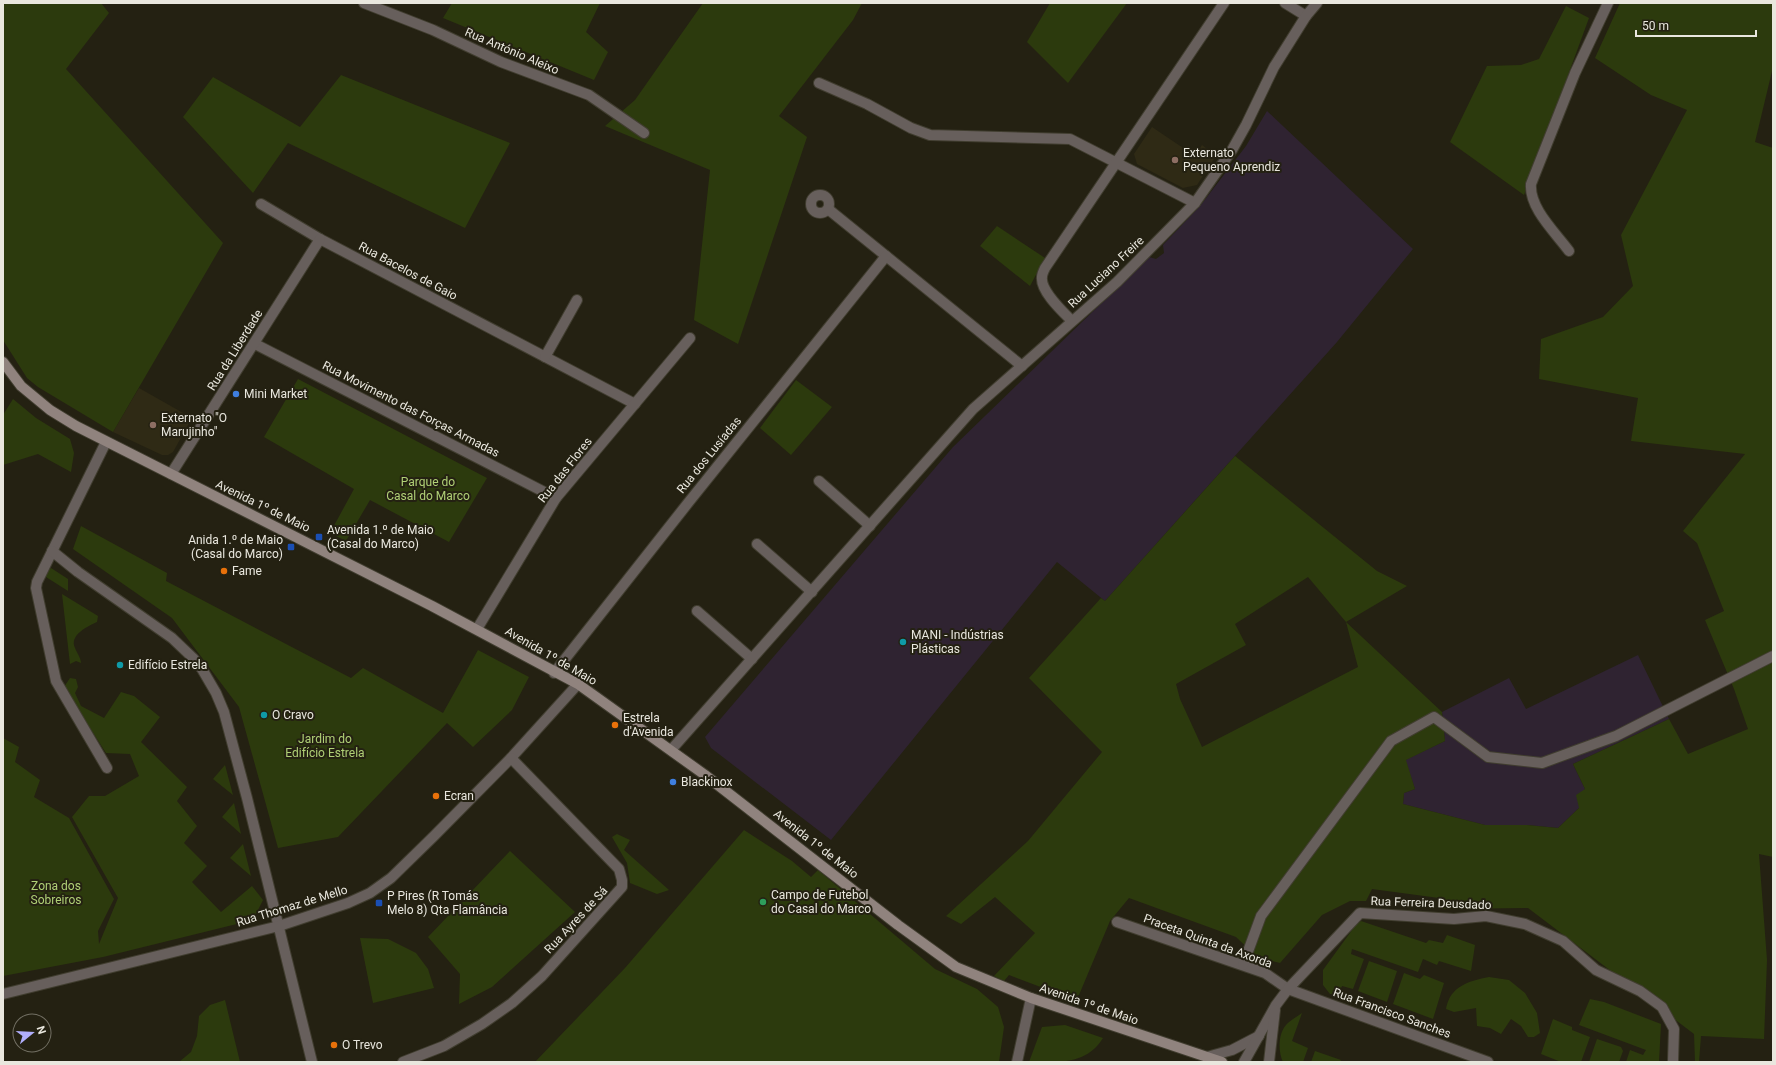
<svg xmlns="http://www.w3.org/2000/svg" width="1776" height="1065" font-family="Roboto,sans-serif">
	<rect width="100%" height="100%" fill="#242112"/>
	<g fill="#2f2a15">
		<polygon points="1152,127 1195,156 1202,145 1216,156 1197,185 1183,188 1137,164 1134,154"/>
		<polygon points="139,388 192,418 173,452 168,455 162,455 113,432"/>
	</g>
	<g fill="#2f2331">
		<polygon points="1267,111 1413,249 1337,342 1105,601 1057,562 831,840 711,748 705,737 953,447 1149,257 1156,259 1164,253 1163,245 1200,206 1246,146"/>
		<polygon points="1638,655 1669,719 1573,764 1585,789 1579,808 1558,828 1527,825 1485,825 1403,804 1404,793 1415,789 1405,760 1445,741 1442,712 1509,678 1526,709"/>
	</g>
	<g fill="#2c3a0d" fill-rule="evenodd">
		<polygon points="7,3 101,3 109,13 66,69 223,243 113,432 38,387 27,378 3,340 3,5"/>
		<polygon points="452,3 600,3 586,32 608,52 594,80 443,18"/>
		<polygon points="703,3 862,3 853,20 779,116 807,137 738,344 694,320 710,170 605,126 635,100"/>
		<polygon points="1050,3 1127,3 1068,83 1027,42"/>
		<path d="M 1620,3 L 1773,3 L 1773,67 L 1755,142 L 1773,148 L 1773,857 L 1759,854 L 1767,960 L 1764,1039 L 1701,1036 L 1699,1062 L 1695,1062 L 1694,1034 L 1528,908 L 1440,909 L 1439,898 L 1372,889 L 1366,901 L 1350,901 L 1322,915 L 1280,963 L 1257,957 L 1236,937 L 1129,898 L 1110,921 L 1079,995 L 1070,998 L 1009,975 L 1004,981 L 994,976 L 1035,933 L 995,897 L 961,924 L 946,916 L 1028,841 L 1102,752 L 1029,678 L 1101,598 L 1105,601 L 1235,456 L 1377,571 L 1407,586 L 1346,622 L 1442,712 L 1445,741 L 1406,760 L 1415,789 L 1404,793 L 1403,804 L 1485,825 L 1527,825 L 1558,828 L 1579,808 L 1576,795 L 1585,789 L 1573,764 L 1669,719 L 1688,754 L 1748,729 L 1734,689 L 1705,620 L 1724,611 L 1697,543 L 1683,531 L 1745,454 L 1631,441 L 1638,398 L 1539,379 L 1541,339 L 1603,317 L 1633,286 L 1621,235 L 1687,110 L 1651,95 L 1595,58 ZM 1308,577 L 1346,622 L 1358,667 L 1202,747 L 1180,699 L 1176,684 L 1246,645 L 1235,624 Z"/>
		<polygon points="1566,6 1589,18 1524,195 1450,142 1487,66 1521,65 1539,59"/>
		<polygon points="341,75 510,143 465,228 288,143 253,193 183,117 213,77 300,127"/>
		<polygon points="997,226 1045,258 1030,286 980,246"/>
		<polygon points="298,379 487,478 449,542 370,500 346,541 330,533 354,489 264,437"/>
		<polygon points="796,380 832,407 791,455 760,428"/>
		<polygon points="13,399 36,418 70,439 74,453 71,472 38,454 3,465 3,415"/>
		<polygon points="81,526 167,573 166,581 351,678 363,668 443,713 478,650 529,677 512,710 473,747 447,723 338,837 278,848 239,707 172,618 73,549"/>
		<polygon points="51,568 68,579 68,591 46,577 46,573"/>
		<path d="M 62,594 L 98,616 L 97,622 C 88,626 69,635 75,648 C 77,653 81,658 81,663 L 76,661 L 70,664 Z"/>
		<polygon points="70,678 76,679 78,687 75,693 81,706 104,718 121,692 134,696 160,717 141,742 187,787 177,801 197,826 184,843 207,866 192,882 221,912 252,886 263,900 253,920 103,957 3,976 3,738 19,747 15,762 40,780 34,797 69,818 114,899 98,931 99,944 118,898 72,817 89,796 105,796 139,776 130,754 106,753 64,687"/>
		<polygon points="225,765 233,795 213,779"/>
		<polygon points="234,803 241,834 222,817"/>
		<polygon points="744,830 792,861 811,877 818,870 935,969 977,989 998,1007 1004,1027 999,1062 535,1062 625,968"/>
		<polygon points="617,834 630,840 624,850 669,890 657,894 630,883 627,863 612,837"/>
		<polygon points="243,844 251,876 230,858"/>
		<polygon points="510,851 575,912 492,987 459,1004 460,974 428,937"/>
		<polygon points="1361,921 1426,943 1429,940 1443,943 1447,935 1475,945 1471,971 1439,961 1437,965 1423,959 1418,972 1352,949 1351,954 1364,959 1353,989 1342,986 1338,995 1330,994 1323,985 1323,970 1355,926"/>
		<polygon points="360,938 388,939 416,953 428,969 434,988 373,1003"/>
		<polygon points="1369,961 1397,971 1387,1002 1358,991"/>
		<polygon points="1404,973 1420,979 1424,975 1444,983 1433,1019 1393,1004"/>
		<path d="M 1489,977 L 1509,980 L 1525,993 L 1537,1013 L 1540,1033 L 1534,1037 L 1528,1037 L 1521,1026 L 1511,1019 L 1501,1034 L 1490,1028 L 1477,1026 L 1476,1008 L 1454,1012 L 1446,1009 C 1450,986 1469,981 1489,977 Z"/>
		<polygon points="1590,999 1604,1002 1661,1024 1659,1062 1626,1062 1630,1050 1643,1055 1646,1050 1579,1025"/>
		<polygon points="225,1000 240,1062 179,1062 191,1052 197,1036 199,1016 210,1005"/>
		<path d="M 1302,1013 L 1292,1041 L 1308,1048 L 1303,1062 L 1283,1062 C 1278,1052 1278,1034 1286,1025 C 1290,1020 1297,1017 1302,1013 Z"/>
		<polygon points="1553,1019 1572,1027 1572,1030 1590,1037 1581,1062 1561,1062 1541,1054"/>
		<path d="M 1065,1025 L 1103,1038 C 1086,1065 1060,1062 1029,1062 L 1042,1027 Z"/>
		<polygon points="1597,1039 1621,1047 1623,1051 1619,1062 1589,1062"/>
		<polygon points="1315,1051 1341,1060 1340,1062 1311,1062"/>
	</g>
	<g fill="none" stroke-linecap="round" stroke-linejoin="round">
		<g stroke="#403d2f" stroke-width="12">
			<g id="street">
				<polyline points="364,3 433,30 501,62 589,95 644,133"/>
				<polyline points="1285,3 1306,16"/>
				<polyline points="819,83 867,104 911,128 930,135 1070,139 1195,203"/>
				<circle cx="820" cy="204" r="9"/>
				<polyline points="261,204 320,239 635,404"/>
				<polyline points="828,209 1022,366"/>
				<path d="M 1569,251 C 1555,232 1529,208 1531,184 L 1575,73 L 1608,3"/>
				<path d="M 1072,321 C 1063,312 1040,291 1042,277 C 1042,274 1044,270 1045,268 L 1224,3"/>
				<polyline points="255,344 556,498"/>
				<polyline points="545,357 577,300"/>
				<polyline points="106,442 37,582 36,588 56,681 107,768"/>
				<polyline points="171,474 320,239"/>
				<polyline points="819,481 870,526"/>
				<polyline points="757,544 812,592"/>
				<polyline points="52,551 78,572 172,638 193,658 202,669 216,693 224,712 247,798 312,1062"/>
				<polyline points="697,611 752,659"/>
				<polyline points="477,629 556,498 690,338"/>
				<polyline points="554,673 688,503 886,256"/>
				<polyline points="671,750 973,409 1117,282 1195,203 1232,150 1246,125 1274,67 1306,16 1317,3"/>
				<polyline points="1117,922 1265,973 1288,989 1488,1062"/>
				<polyline points="1243,965 1261,916 1391,741 1434,717 1488,757 1542,763 1616,736 1773,656"/>
				<polyline points="3,994 279,926 348,903 370,893 391,878 434,836 511,758 578,684"/>
				<polyline points="1207,1057 1232,1050 1259,1036"/>
				<polyline points="403,1062 444,1046 482,1024 512,1003 542,976 622,887 622,880 619,869 511,758"/>
				<polyline points="1017,1062 1031,998"/>
				<polyline points="1244,1062 1276,1005 1288,989 1360,913 1454,919 1486,916 1525,924 1563,941 1596,970 1640,991 1662,1007 1674,1029 1673,1062"/>
				<polyline points="1269,1062 1275,1010"/>
			</g>
		</g>
		<g stroke="#403d2f" stroke-width="12">
			<polyline id="secondary" points="3,362 21,386 50,410 76,426 432,606 578,684 705,775 898,925 956,967 1031,998 1222,1062"/>
		</g>
		<use href="#street" stroke="#675f5c" stroke-width="10"/>
		<use href="#secondary" stroke="#90837e" stroke-width="10"/>
	</g>
	<g fill="#8d6e63" stroke="#242112" stroke-width="1.5">
		<circle cx="1175" cy="160" r="4"/>
		<circle cx="153" cy="425" r="4"/>
	</g>
	<g fill="#3f7fe0" stroke="#242112" stroke-width="1.5">
		<circle cx="236" cy="394" r="4"/>
		<circle cx="673" cy="782" r="4"/>
	</g>
	<g fill="#1a4fb4" stroke="#242112" stroke-width="1.5">
		<rect x="315" y="533" width="8" height="8" rx="2"/>
		<rect x="287" y="543" width="8" height="8" rx="2"/>
		<rect x="375" y="899" width="8" height="8" rx="2"/>
	</g>
	<g fill="#e8710a" stroke="#242112" stroke-width="1.5">
		<circle cx="224" cy="571" r="4"/>
		<circle cx="615" cy="725" r="4"/>
		<circle cx="436" cy="796" r="4"/>
		<circle cx="334" cy="1045" r="4"/>
	</g>
	<g fill="#0f9aa8" stroke="#242112" stroke-width="1.5">
		<circle cx="903" cy="642" r="4"/>
		<circle cx="120" cy="665" r="4"/>
		<circle cx="264" cy="715" r="4"/>
	</g>
	<circle fill="#2e9e5b" stroke="#242112" stroke-width="1.5" cx="763" cy="902" r="4"/>
	<g text-anchor="middle" dominant-baseline="central" stroke-width="4" stroke-linejoin="round" paint-order="stroke">
		<g font-size="12" fill="#e9e7de" stroke="#242112">
			<text transform="translate(512 51) rotate(23)">Rua António Aleixo</text>
			<text transform="translate(408 271) rotate(28)">Rua Bacelos de Gaio</text>
			<text transform="translate(1106 272) rotate(-43)">Rua Luciano Freire</text>
			<text transform="translate(235 350) rotate(-58)">Rua da Liberdade</text>
			<text transform="translate(411 409) rotate(27)">Rua Movimento das Forças Armadas</text>
			<text transform="translate(709 455) rotate(-51)">Rua dos Lusíadas</text>
			<text transform="translate(565 470) rotate(-52)">Rua das Flores</text>
			<text transform="translate(263 506) rotate(26)">Avenida 1º de Maio</text>
			<text transform="translate(551 656) rotate(30)">Avenida 1º de Maio</text>
			<text transform="translate(816 844) rotate(38)">Avenida 1º de Maio</text>
			<text transform="translate(1431 903) rotate(2)">Rua Ferreira Deusdado</text>
			<text transform="translate(292 906) rotate(-17)">Rua Thomaz de Mello</text>
			<text transform="translate(576 920) rotate(-47)">Rua Ayres de Sá</text>
			<text transform="translate(1208 941) rotate(20)">Praceta Quinta da Axorda</text>
			<text transform="translate(1089 1004) rotate(19)">Avenida 1º de Maio</text>
			<text transform="translate(1392 1013) rotate(20)">Rua Francisco Sanches</text>
		</g>
		<g font-size="12" fill="#e9e7de" stroke="#242112" text-anchor="start">
			<text x="1183" y="153">Externato<tspan x="1183" dy="14">Pequeno Aprendiz</tspan></text>
			<text x="244" y="394">Mini Market</text>
			<text x="161" y="418">Externato "O<tspan x="161" dy="14">Marujinho"</tspan></text>
			<text x="327" y="530">Avenida 1.º de Maio<tspan x="327" dy="14">(Casal do Marco)</tspan></text>
			<text x="283" y="540" text-anchor="end">Anida 1.º de Maio<tspan x="283" dy="14">(Casal do Marco)</tspan></text>
			<text x="232" y="571">Fame</text>
			<text x="911" y="635">MANI - Indústrias<tspan x="911" dy="14">Plásticas</tspan></text>
			<text x="128" y="665">Edifício Estrela</text>
			<text x="272" y="715">O Cravo</text>
			<text x="623" y="718">Estrela<tspan x="623" dy="14">d'Avenida</tspan></text>
			<text x="681" y="782">Blackinox</text>
			<text x="444" y="796">Ecran</text>
			<text x="771" y="895">Campo de Futebol<tspan x="771" dy="14">do Casal do Marco</tspan></text>
			<text x="387" y="896">P Pires (R Tomás<tspan x="387" dy="14">Melo 8) Qta Flamância</tspan></text>
			<text x="342" y="1045">O Trevo</text>
		</g>
		<g font-size="12" fill="#b0d076" stroke="#242112">
			<text x="428" y="482">Parque do<tspan x="428" dy="14">Casal do Marco</tspan></text>
			<text x="325" y="739">Jardim do<tspan x="325" dy="14">Edifício Estrela</tspan></text>
			<text x="56" y="886">Zona dos<tspan x="56" dy="14">Sobreiros</tspan></text>
		</g>
	</g>
	<rect width="1776" height="1065" fill="none" stroke="#e9e7de" stroke-width="8"/>
	<g transform="translate(32 1033) rotate(72)"><circle r="19" fill="#242112" stroke="#737064"/>
	<path d="M0-3L7 15L0 10L-7 15Z" fill="#b0aefa"/>
	<text y="-6" font-size="11" font-weight="bold" text-anchor="middle" fill="#e9e7de">N</text>
	</g>
	<path d="M1636 30v6h120v-6" fill="none" stroke="#e9e7de" stroke-width="2"/>
	<text x="1642" y="30" font-size="12" fill="#e9e7de" stroke="#242112" stroke-width="3" paint-order="stroke">50 m</text>
</svg>
